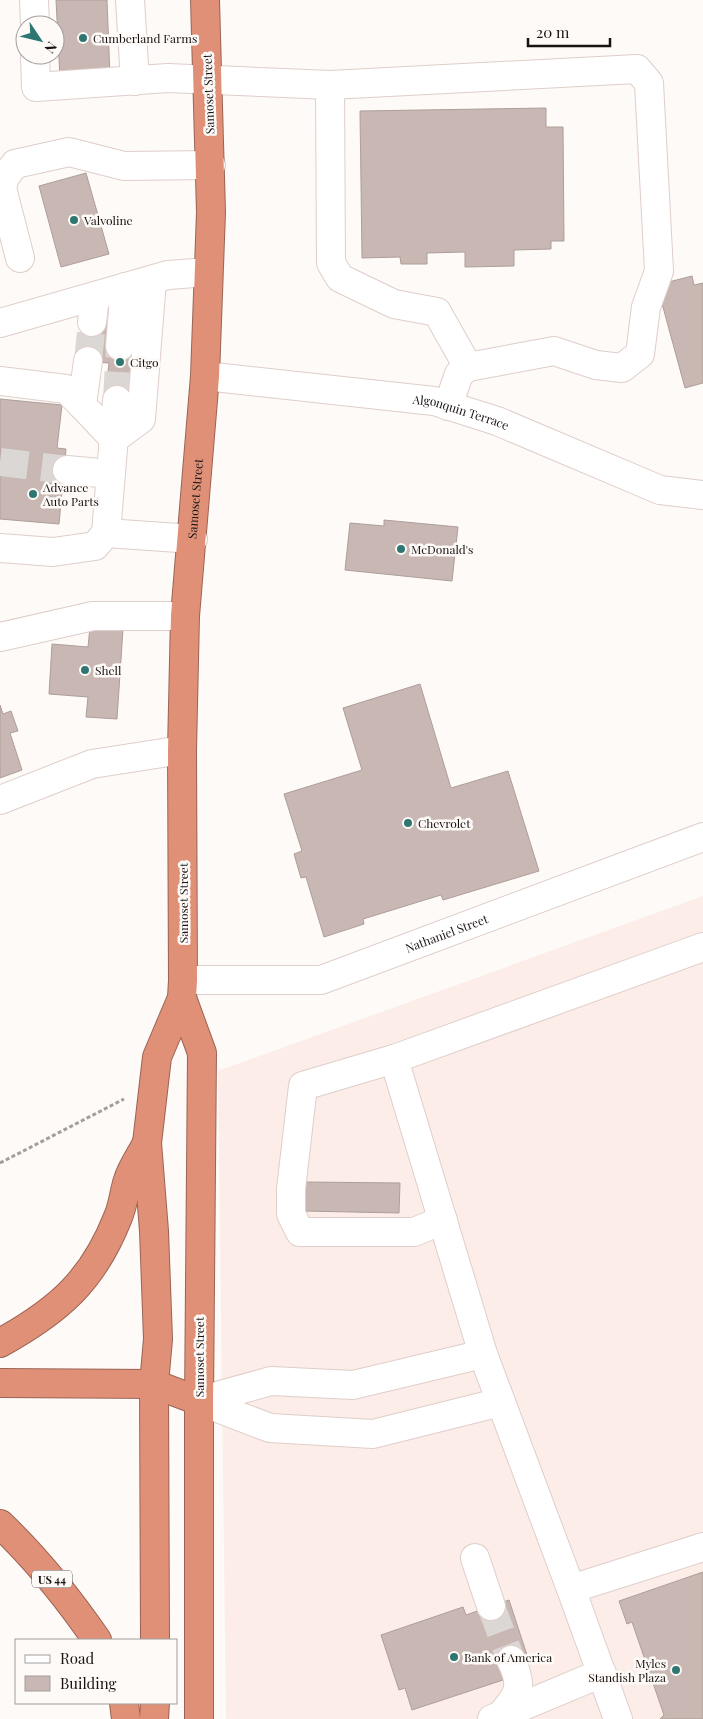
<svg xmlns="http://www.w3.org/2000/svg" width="703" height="1719" font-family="'Playfair Display',serif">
	<rect width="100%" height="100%" fill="#fdfaf8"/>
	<polygon fill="#fdede8" points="703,896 703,1719 226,1719 218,1071"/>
	<g fill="#c8b7b2" stroke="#ae9e99">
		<polygon points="56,0 107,0 110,76 60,78"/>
		<polygon points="546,108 546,127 563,127 564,241 551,241 551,249 514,250 514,266 465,267 465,252 427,253 427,264 401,264 400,257 362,258 360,111"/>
		<polygon points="86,173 109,254 61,267 39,186"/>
		<polygon points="692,276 694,285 703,283 703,383 685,388 657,285"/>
		<polygon points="85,322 110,324 143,348 138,402 105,399 109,363 81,361"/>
		<polygon points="0,399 62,405 57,448 66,449 59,524 0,519"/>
		<polygon points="384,520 458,527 452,581 345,570 350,523 384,526"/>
		<polygon points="90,627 123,629 117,719 86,717 88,697 49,694 52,644 88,647"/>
		<polygon points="420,684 451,788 508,771 539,871 443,900 441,895 363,919 364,924 324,937 306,877 301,878 294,854 302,851 284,794 362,770 343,708"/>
		<polygon points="0,705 3,714 11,711 18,731 10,733 22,770 0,778"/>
		<polygon points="305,1182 400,1183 399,1213 304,1211"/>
		<polygon points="703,1572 703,1719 660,1719 664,1715 632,1622 627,1624 619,1601"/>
		<polygon points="509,1600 527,1655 498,1664 503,1680 412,1710 405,1688 399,1690 381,1635 463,1607 466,1615"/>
	</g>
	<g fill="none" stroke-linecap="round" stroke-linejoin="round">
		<g stroke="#dbd7d5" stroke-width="28" stroke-dasharray="28 14" stroke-linecap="butt">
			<polyline points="88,361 92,322"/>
			<polyline points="117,400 120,346"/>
			<polyline points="0,462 67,470"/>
			<polyline points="491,1606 511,1660"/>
		</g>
		<g stroke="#dfcec9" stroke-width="30">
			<g id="minor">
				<polyline points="34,0 35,25"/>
				<polyline points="130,0 135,81"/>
				<polyline points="35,55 36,87 168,78 330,85 331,263 340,278 394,304 437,312 468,367"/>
				<polyline points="330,85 637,69 649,83 659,271 646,307 640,354 622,368 596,365 554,351 468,367 459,374 448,406"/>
				<polyline points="20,258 2,188 5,177 15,164 69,152 124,166 211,165"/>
				<polyline points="92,322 95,296"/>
				<polyline points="0,323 168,275 208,272"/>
				<polyline points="120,346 125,287"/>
				<polyline points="88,361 82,405 114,439"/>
				<path id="s1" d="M 205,376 L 434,401 L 497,421 L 660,490 L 703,495"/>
				<polyline points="0,381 66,389 82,405"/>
				<polyline points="114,439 141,419 152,280"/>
				<polyline points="67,470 111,474"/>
				<polyline points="106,533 117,400"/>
				<polyline points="0,548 53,552 95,546 106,533 193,539"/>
				<polyline points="0,637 93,616 185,616"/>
				<polyline points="0,800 92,764 182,750"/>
				<polyline points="703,947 394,1059 483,1354 571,1589 703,1547"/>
				<path id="s2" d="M 183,980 L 321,980 L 703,837"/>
				<polyline points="394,1059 303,1086 291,1189 291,1214 300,1232 414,1232 443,1220"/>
				<polyline points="483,1354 353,1385 271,1381 199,1401 270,1428 373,1434 501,1402"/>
				<polyline points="475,1558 491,1606"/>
				<polyline points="571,1589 618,1719"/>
				<path d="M 501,1715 C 519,1694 524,1687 511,1660"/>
				<polyline points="492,1719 602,1673"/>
			</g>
		</g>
		<g stroke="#9b6454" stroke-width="30">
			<g id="highway">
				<polyline points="182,998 202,1053 199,1401 199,1719"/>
				<path d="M 0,1343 C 58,1311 93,1281 118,1217 C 123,1206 124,1192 128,1180 C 132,1167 141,1155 147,1143"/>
				<polyline points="0,1383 154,1384 199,1401"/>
				<path d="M 0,1524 C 37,1559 68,1598 97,1640"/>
				<path id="s3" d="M 155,1640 L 154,1384 L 158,1339 L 154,1231 L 147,1143 L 157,1057 L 182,998 L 183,980 L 182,750 L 185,616 L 205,376 L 211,212 L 205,0"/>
				<polyline points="124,1703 126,1719"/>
				<polyline points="154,1719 155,1703"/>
			</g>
		</g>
		<polyline stroke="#a39e9d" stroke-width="3" stroke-dasharray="4 2.5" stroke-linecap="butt" points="0,1163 124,1099"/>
		<use href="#minor" stroke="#fff" stroke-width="28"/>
		<use href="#highway" stroke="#e19078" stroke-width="28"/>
	</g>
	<g fill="#2e7771" stroke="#fdfaf8" stroke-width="2">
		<circle cx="83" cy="38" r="5"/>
		<circle cx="74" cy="220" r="5"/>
		<circle cx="120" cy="362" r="5"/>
		<circle cx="33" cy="494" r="5"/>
		<circle cx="401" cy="549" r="5"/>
		<circle cx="85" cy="670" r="5"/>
		<circle cx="408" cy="823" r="5"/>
		<circle cx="454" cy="1657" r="5"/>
		<circle cx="676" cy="1670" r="5"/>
	</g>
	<g text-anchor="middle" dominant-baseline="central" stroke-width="5" stroke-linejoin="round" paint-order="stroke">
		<rect fill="#fdfaf8" stroke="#5d5856" stroke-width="1" x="32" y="1570.5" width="40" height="17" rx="4"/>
		<g font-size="11" font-weight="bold" fill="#181211">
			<text x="52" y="1579">US 44</text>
		</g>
		<g font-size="12" fill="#181211" stroke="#fdfaf8" text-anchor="start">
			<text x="93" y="38">Cumberland Farms</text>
			<text x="84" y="220">Valvoline</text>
			<text x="130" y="362">Citgo</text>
			<text x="43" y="487">Advance<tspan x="43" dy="14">Auto Parts</tspan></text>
			<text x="411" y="549">McDonald's</text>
			<text x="95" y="670">Shell</text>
			<text x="418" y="823">Chevrolet</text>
			<text x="464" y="1657">Bank of America</text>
			<text x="666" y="1663" text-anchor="end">Myles<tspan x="666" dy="14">Standish Plaza</tspan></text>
		</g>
		<g font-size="12" fill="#181211" stroke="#fdfaf8">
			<text transform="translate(208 94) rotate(-92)">Samoset Street</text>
			<text stroke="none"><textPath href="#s1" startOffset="259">Algonquin Terrace</textPath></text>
			<text stroke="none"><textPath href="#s3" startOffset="1148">Samoset Street</textPath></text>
			<text transform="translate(183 903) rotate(-90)">Samoset Street</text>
			<text stroke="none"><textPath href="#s2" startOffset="272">Nathaniel Street</textPath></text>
			<text transform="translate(199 1357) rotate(-90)">Samoset Street</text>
		</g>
	</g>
	<rect x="15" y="1639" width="162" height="65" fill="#fdfaf8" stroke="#a19d9c"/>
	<rect x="25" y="1655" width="25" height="8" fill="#ffffff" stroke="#a19d9c"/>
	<text x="60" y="1664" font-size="15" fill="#181211">Road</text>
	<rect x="25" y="1676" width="25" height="15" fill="#c8b7b2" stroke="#a19d9c"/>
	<text x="60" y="1689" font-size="15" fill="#181211">Building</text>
	<g transform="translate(40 40) rotate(125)"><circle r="24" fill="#fdfaf8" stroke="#a19d9c"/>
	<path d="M0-4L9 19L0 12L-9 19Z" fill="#2e7771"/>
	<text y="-8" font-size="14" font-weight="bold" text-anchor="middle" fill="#181211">N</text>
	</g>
	<path d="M528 38v8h82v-8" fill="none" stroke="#181211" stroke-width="2.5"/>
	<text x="536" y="38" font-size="15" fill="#181211" stroke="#fdfaf8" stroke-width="4" paint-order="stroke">20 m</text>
</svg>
